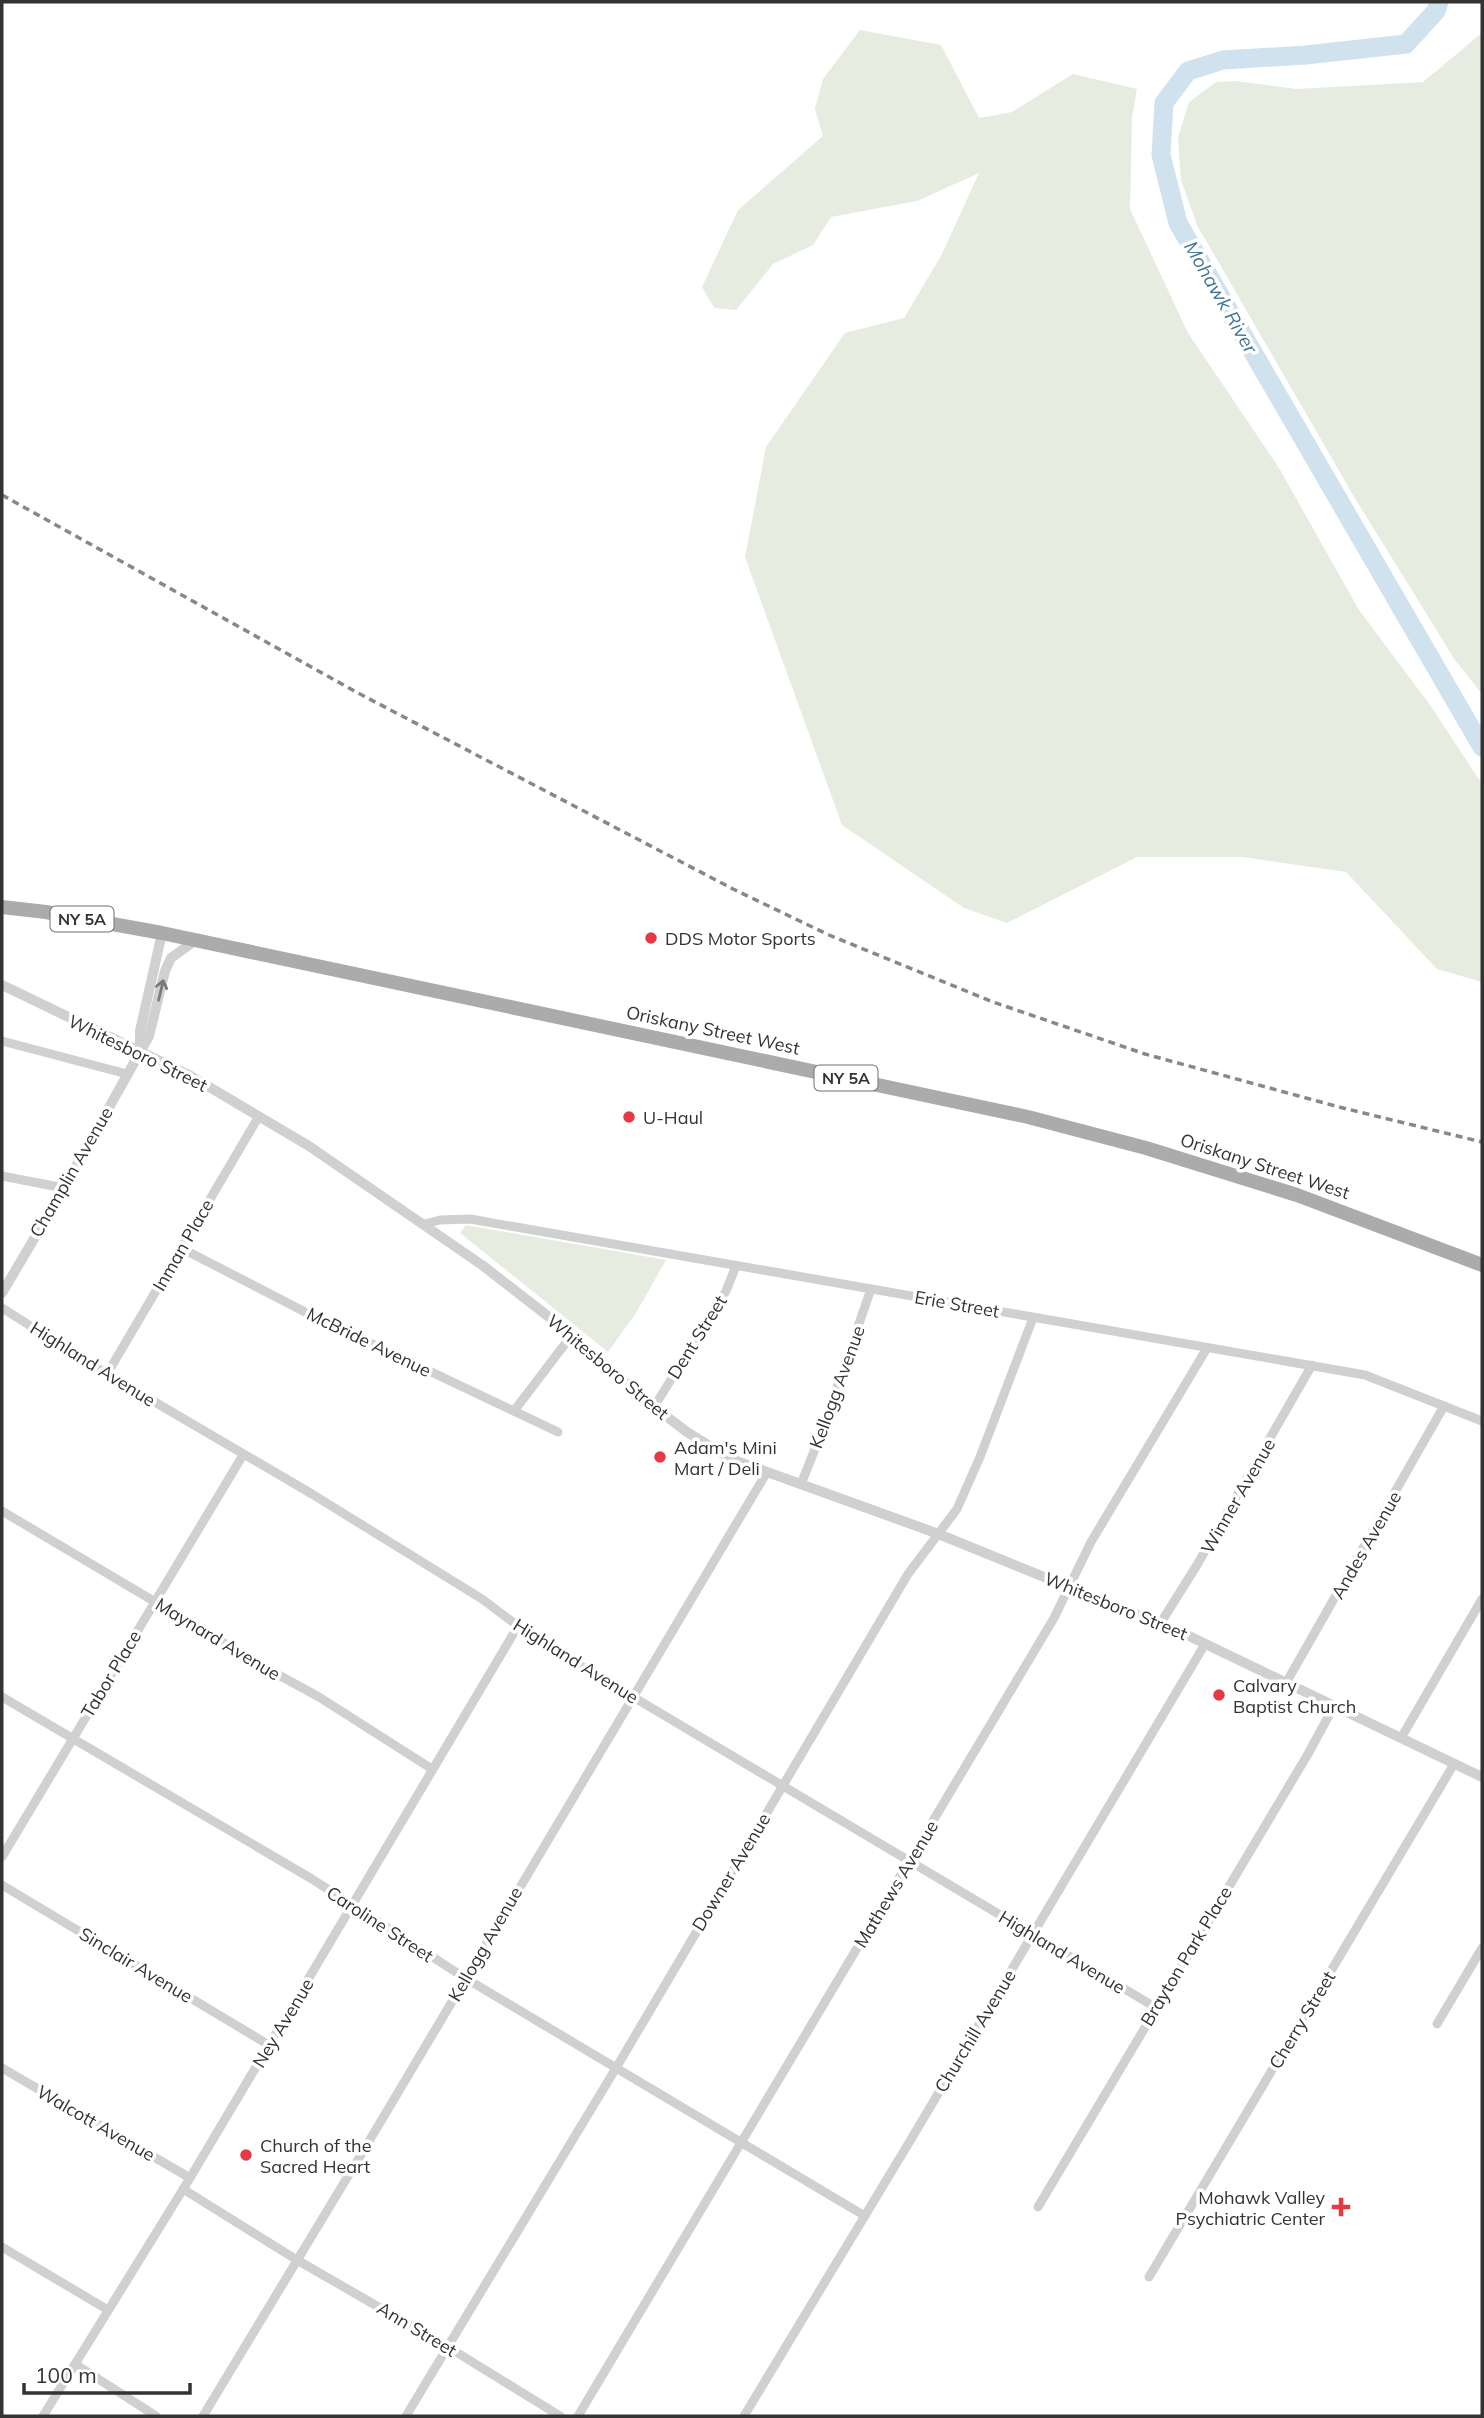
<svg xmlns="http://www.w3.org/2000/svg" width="1484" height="2418" font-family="Mulish,sans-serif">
	<rect width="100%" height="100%" fill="#fff"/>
	<g fill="#e6ecdf">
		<polygon points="860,30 941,45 979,118 1012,112 1073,74 1137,89 1132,118 1130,209 1188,333 1279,468 1359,610 1430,705 1482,784 1482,982 1437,969 1346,872 1243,857 1137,857 1007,923 964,908 842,825 745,557 766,447 845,333 904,318 941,256 979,173 917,201 831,217 813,245 773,264 736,310 714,308 702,287 738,210 823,136 815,109 823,79"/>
		<polygon points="1482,33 1482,694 1455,660 1356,500 1197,225 1181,180 1178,138 1189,102 1216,82 1235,81 1296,89 1423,82"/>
		<polygon points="466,1225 666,1260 636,1313 608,1352 460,1233"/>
	</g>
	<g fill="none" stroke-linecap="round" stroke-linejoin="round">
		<polyline stroke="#cfe2ee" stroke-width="19" points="1439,2 1436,11 1406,44 1306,55 1223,60 1188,71 1164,103 1161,155 1178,223 1482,747"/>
		<g stroke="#d0d0d0" stroke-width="9">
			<polyline points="2,1041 127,1074"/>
			<polyline points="2,1176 64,1188"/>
			<polyline points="425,1224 440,1220 470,1219 1365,1375 1482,1421"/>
			<polyline points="181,1248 309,1314 558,1432"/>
			<polyline points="2,1308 107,1374 312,1494 482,1599 518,1626 576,1663 1155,2007"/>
			<polyline points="107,1374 259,1116"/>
			<polyline points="654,1407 726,1291 736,1266"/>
			<polyline points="514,1411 571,1336"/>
			<polyline points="801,1484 819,1439 871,1289"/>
			<polyline points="2,1511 275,1673 319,1697 432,1769"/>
			<polyline points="1160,1624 1197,1565 1312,1365"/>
			<polyline points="1286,1683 1444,1406"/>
			<polyline points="2,1697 312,1879 465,1978 865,2216"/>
			<polyline points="1401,1738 1482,1599"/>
			<polyline points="2,1857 243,1455"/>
			<polyline points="2,1885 269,2045"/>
			<polyline points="1437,2024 1482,1948"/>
			<polyline points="2,2068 190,2178"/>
			<polyline points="183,2189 297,2260 448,2347 560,2416"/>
			<polyline points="1038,2207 1308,1754 1334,1706"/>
			<polyline points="2,2247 108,2310"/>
			<polyline points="1149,2277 1454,1764"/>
			<polyline points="75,2364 156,2416"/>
			<polyline points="43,2416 190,2178 518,1626"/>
			<polyline points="203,2416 362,2153 767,1472"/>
			<polyline points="406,2416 616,2068 908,1574 957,1509 980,1457 1033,1318"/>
			<polyline points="578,2416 1054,1618 1091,1542 1207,1348"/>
			<polyline points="744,2416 910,2141 1205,1644"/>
		</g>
		<g stroke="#d0d0d0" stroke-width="10">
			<polyline points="2,985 189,1075 309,1146 482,1265 549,1317 654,1407 687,1432 731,1459 936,1533 1189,1636 1482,1777"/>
			<polyline points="140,1048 140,1031 162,933"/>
			<polyline points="2,1293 64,1188 149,1036 165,971 171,958 196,940"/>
		</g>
		<polyline stroke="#ababab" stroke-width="14" points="2,907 46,912 162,933 1028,1117 1146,1148 1297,1195 1482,1265"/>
		<polyline stroke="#888" stroke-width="3.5" stroke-dasharray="7 5" stroke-linecap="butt" points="2,495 358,693 733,889 829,935 993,1002 1145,1054 1339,1107 1482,1142"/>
	</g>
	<defs><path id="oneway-shaft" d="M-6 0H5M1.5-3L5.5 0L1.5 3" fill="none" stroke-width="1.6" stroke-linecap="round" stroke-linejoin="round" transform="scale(1.75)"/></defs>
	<use stroke="#7a7a7a" href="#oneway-shaft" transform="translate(161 990) rotate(-77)"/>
	<g fill="#e63946" stroke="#fff" stroke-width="2.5">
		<circle cx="651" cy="938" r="7"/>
		<circle cx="629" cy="1117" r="7"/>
		<circle cx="660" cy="1457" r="7"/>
		<circle cx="1219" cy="1695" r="7"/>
		<circle cx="246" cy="2155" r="7"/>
		<path d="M1337.5 2196.5h7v7h7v7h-7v7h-7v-7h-7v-7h7z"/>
	</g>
	<g text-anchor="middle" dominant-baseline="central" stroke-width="7" stroke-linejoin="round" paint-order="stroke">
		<g fill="#fff" stroke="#707070" stroke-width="2">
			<rect x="50.5" y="906.5" width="63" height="25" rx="5"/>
			<rect x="814.5" y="1065.5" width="63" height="25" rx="5"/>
		</g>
		<g font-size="16" font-weight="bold" fill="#333">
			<text x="82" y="919">NY 5A</text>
			<text x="846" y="1078">NY 5A</text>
		</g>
		<g font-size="18" fill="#333" stroke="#fff" text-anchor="start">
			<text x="665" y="938">DDS Motor Sports</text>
			<text x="643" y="1117">U-Haul</text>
			<text x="674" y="1447">Adam's Mini<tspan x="674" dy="21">Mart / Deli</tspan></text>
			<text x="1233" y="1685">Calvary<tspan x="1233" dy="21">Baptist Church</tspan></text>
			<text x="260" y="2145">Church of the<tspan x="260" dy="21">Sacred Heart</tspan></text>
			<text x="1325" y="2197" text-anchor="end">Mohawk Valley<tspan x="1325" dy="21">Psychiatric Center</tspan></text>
		</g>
		<g font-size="18" fill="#333" stroke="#fff">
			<text transform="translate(713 1030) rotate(12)">Oriskany Street West</text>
			<text transform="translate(138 1053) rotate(26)">Whitesboro Street</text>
			<text transform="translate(1265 1166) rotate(18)">Oriskany Street West</text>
			<text transform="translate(71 1172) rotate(-60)">Champlin Avenue</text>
			<text transform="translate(183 1245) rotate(-60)">Inman Place</text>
			<text transform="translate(957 1304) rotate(10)">Erie Street</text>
			<text transform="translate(697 1337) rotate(-58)">Dent Street</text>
			<text transform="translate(369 1342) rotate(26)">McBride Avenue</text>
			<text transform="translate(93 1364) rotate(32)">Highland Avenue</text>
			<text transform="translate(608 1367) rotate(40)">Whitesboro Street</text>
			<text transform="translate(837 1387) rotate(-70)">Kellogg Avenue</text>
			<text transform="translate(1238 1496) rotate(-60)">Winner Avenue</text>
			<text transform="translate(1366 1545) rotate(-60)">Andes Avenue</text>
			<text transform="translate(1116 1606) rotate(22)">Whitesboro Street</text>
			<text transform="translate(218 1639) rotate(31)">Maynard Avenue</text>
			<text transform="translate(576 1661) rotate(32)">Highland Avenue</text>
			<text transform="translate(111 1674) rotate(-59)">Tabor Place</text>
			<text transform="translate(731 1872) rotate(-59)">Downer Avenue</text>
			<text transform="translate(896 1884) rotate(-59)">Mathews Avenue</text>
			<text transform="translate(380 1924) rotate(33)">Caroline Street</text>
			<text transform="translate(485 1944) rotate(-60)">Kellogg Avenue</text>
			<text transform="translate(1062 1952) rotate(31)">Highland Avenue</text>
			<text transform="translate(1186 1956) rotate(-59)">Brayton Park Place</text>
			<text transform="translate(136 1965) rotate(31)">Sinclair Avenue</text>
			<text transform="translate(1302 2020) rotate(-59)">Cherry Street</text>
			<text transform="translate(283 2023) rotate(-59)">Ney Avenue</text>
			<text transform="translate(975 2031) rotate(-59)">Churchill Avenue</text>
			<text transform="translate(96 2123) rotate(30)">Walcott Avenue</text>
			<text transform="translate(417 2329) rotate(31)">Ann Street</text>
		</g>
		<g font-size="19" font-style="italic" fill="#3f7597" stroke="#fff">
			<text transform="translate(1221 297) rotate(60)">Mohawk River</text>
		</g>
	</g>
	<rect width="1484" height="2418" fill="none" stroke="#333333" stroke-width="7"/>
	<path d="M24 2383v10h166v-10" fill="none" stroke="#333333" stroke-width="3.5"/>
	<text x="35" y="2383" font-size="21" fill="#333333" stroke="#ffffff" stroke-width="5" paint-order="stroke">100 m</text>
</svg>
